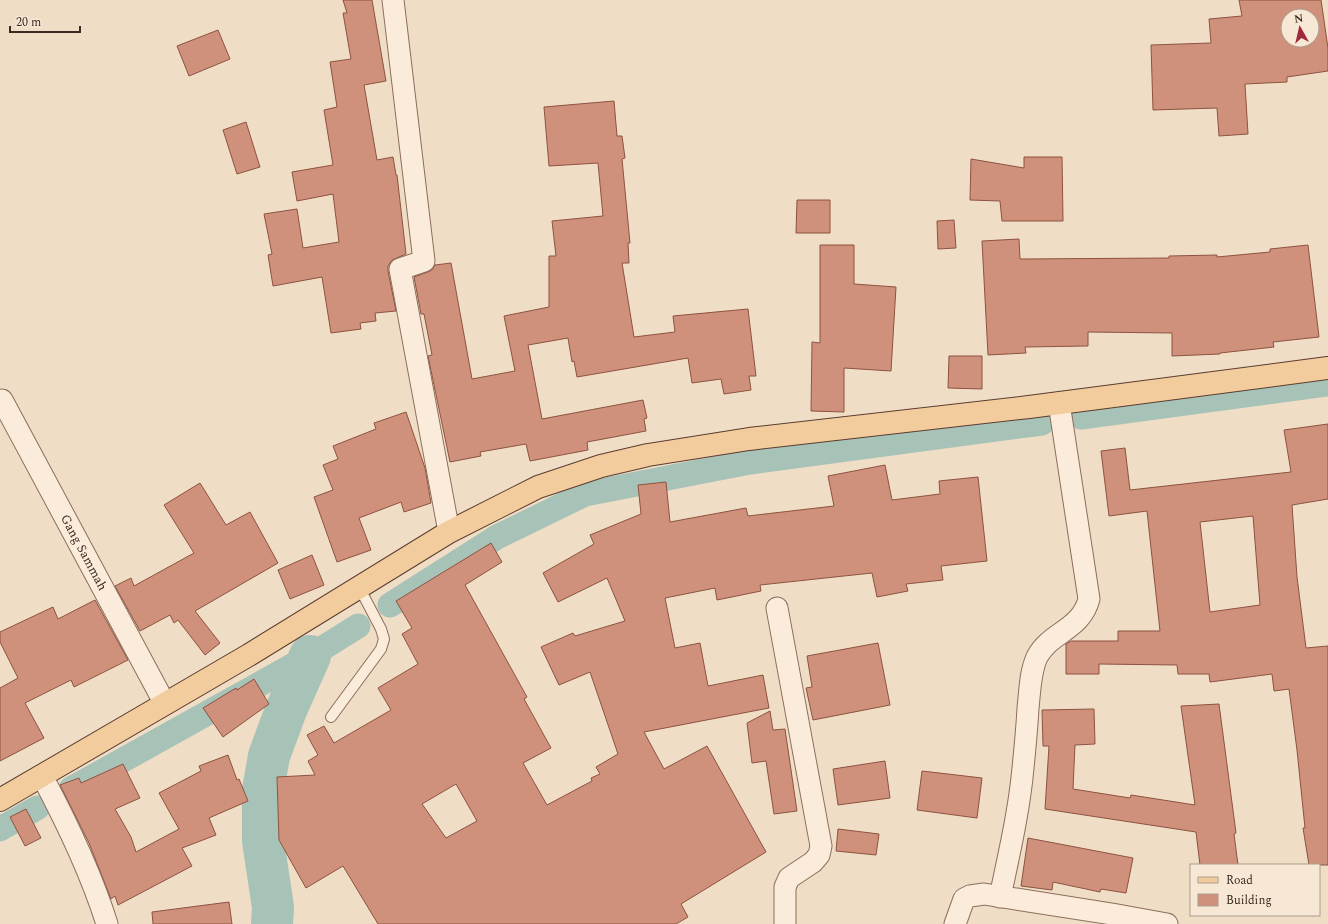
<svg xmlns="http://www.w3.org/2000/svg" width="1328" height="924" font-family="Spectral,serif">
	<rect width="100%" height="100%" fill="#f0ddc6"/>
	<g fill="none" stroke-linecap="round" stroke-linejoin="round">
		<g stroke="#a7c3b7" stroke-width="25">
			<polyline points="1081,417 1328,384"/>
			<polyline points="390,605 497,537 585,494 750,462 1042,423"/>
			<polyline points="71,789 310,656 358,626"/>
			<polyline points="0,829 37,808"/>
		</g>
		<polyline stroke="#a7c3b7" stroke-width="42" points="272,924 273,907 263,841 263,790 269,756 286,710 310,656"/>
	</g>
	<g fill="#cf917b" stroke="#8c5340" fill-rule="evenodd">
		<polygon points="343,0 372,0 386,81 364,85 377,160 393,157 396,175 397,175 406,254 392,260 388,266 388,271 396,311 375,313 376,321 360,323 361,329 331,333 322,277 273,286 268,255 272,254 264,214 297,209 303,248 339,242 333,194 297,201 292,172 333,165 324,110 337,107 330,62 351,59 343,13 347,13"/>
		<path d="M 1239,0 L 1321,0 L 1328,48 L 1328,71 L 1287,77 L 1287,82 L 1245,84 L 1248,134 L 1219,136 L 1217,108 L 1153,110 L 1151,45 L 1211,43 L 1209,19 L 1242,16 ZM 1288,16 L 1312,16 L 1312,40 L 1288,40 Z"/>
		<polygon points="218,30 230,59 189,76 177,46"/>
		<polygon points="614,101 617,136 622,136 625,158 622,159 630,243 628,243 629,263 622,263 634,337 675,332 673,316 748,309 756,376 749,376 751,390 724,394 721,379 692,383 688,358 577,377 574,361 572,362 568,338 528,345 542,419 643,400 647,418 644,419 646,431 587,442 588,450 530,461 526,444 480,452 481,456 450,462 428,356 432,355 424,314 421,314 414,277 428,272 432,270 435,265 451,263 472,379 515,371 504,316 549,307 549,256 556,256 552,221 603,216 598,163 549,166 544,107"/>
		<polygon points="246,122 260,167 237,174 223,130"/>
		<polygon points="1024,157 1062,157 1063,221 1002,221 1000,201 970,200 971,159 1024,168"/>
		<polygon points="797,200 830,200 830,233 796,233"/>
		<polygon points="954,220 956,248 938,249 937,221"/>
		<polygon points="1019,239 1020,259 1169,258 1169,256 1217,255 1217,257 1270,252 1270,249 1308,245 1319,337 1273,342 1274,347 1220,353 1220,354 1172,356 1172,333 1088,332 1088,346 1025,347 1026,353 988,355 982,241"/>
		<polygon points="820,245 854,245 854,284 896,287 891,371 844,368 844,412 811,411 812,342 820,343"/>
		<polygon points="949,356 982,356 982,389 948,388"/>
		<polygon points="406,412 425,468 431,503 404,512 401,502 359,518 371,550 337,562 314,497 333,490 323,465 338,459 333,446 376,429 374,423"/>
		<path d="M 1328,424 L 1328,499 L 1292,505 L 1297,577 L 1306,648 L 1328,646 L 1328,865 L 1309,865 L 1303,828 L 1305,828 L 1297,750 L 1289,689 L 1274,691 L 1272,674 L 1210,682 L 1209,674 L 1178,674 L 1177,665 L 1099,664 L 1099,674 L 1066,674 L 1066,644 L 1071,641 L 1118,641 L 1118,631 L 1160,631 L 1147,511 L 1109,516 L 1101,451 L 1125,448 L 1130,490 L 1291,472 L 1284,430 ZM 1253,516 L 1260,605 L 1210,612 L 1200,522 Z"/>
		<path d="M 885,465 L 892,500 L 940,494 L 939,481 L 978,477 L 987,561 L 941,566 L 943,580 L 906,584 L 908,591 L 877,597 L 872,573 L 760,585 L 761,591 L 717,600 L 715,588 L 665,598 L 675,648 L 700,643 L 708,686 L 763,675 L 769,708 L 644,732 L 664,769 L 707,746 L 766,852 L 681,904 L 688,917 L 676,924 L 378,924 L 343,866 L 306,888 L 279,840 L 277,777 L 315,775 L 308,761 L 318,755 L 307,735 L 324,726 L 334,743 L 391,710 L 378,688 L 418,664 L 402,634 L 412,628 L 396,601 L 491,543 L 502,562 L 465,585 L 527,697 L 524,699 L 551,748 L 523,763 L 547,805 L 592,781 L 591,778 L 600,774 L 596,767 L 618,754 L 590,672 L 559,685 L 541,647 L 573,633 L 575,636 L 625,621 L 607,578 L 558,602 L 543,573 L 594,544 L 590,535 L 641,514 L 638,485 L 666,482 L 670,522 L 746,508 L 748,516 L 834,506 L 828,476 ZM 456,784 L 477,821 L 446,838 L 422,804 Z"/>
		<polygon points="200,483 226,525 250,512 278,563 195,611 220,643 205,655 178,620 174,623 170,615 140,631 115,586 131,578 134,586 194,553 164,505"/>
		<polygon points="312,555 324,585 290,599 278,570"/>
		<polygon points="95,600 128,660 74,687 71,680 25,703 44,738 0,761 0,688 18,678 0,642 0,632 53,607 58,619"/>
		<polygon points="878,643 890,705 813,720 806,688 812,687 807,656"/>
		<polygon points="254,679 269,704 223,737 203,708 236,688 237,690"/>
		<polygon points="1219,704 1236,833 1234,834 1238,865 1200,865 1196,832 1045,809 1049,746 1043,746 1042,710 1094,709 1095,744 1075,745 1073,789 1130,798 1131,795 1195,805 1181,706"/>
		<polygon points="770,711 773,730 785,729 797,811 774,814 766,761 752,763 747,723"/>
		<polygon points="228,755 237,780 239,779 248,801 209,818 216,835 182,848 192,866 118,905 115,896 111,899 89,843 60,785 79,778 81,783 123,764 140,798 115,809 131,837 136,852 179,829 159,793 201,771 199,766"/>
		<polygon points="885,761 890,798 838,805 833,769"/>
		<polygon points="922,771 982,778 977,818 917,810"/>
		<polygon points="26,809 41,838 25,846 10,817"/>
		<polygon points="838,829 879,834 876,855 836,851"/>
		<polygon points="1028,838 1133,858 1126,893 1101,889 1100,892 1053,882 1052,890 1021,886"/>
		<polygon points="229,902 232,924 153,924 152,912"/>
	</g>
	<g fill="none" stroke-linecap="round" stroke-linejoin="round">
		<g stroke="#8c6e5b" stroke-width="12">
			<polyline id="lane" points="331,717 381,649 384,639 381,629 359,587"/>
		</g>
		<g stroke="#8c6e5b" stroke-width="23">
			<g id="street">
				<polyline points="393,0 424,261 400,269 449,532"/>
				<path id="s1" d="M 2,400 L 165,704"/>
				<polyline points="777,608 821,846 819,855 813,862 789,878 785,887 785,924"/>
				<path d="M 42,776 C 67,823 91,873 107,924"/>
				<path d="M 1000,897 C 1009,854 1019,812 1023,768 C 1025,748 1027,728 1028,708 C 1030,691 1030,672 1037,657 C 1050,632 1081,630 1089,599 L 1059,403"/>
				<polyline points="955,924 964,899 970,896 984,894 1112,914 1167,924"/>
			</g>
		</g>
		<g stroke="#5a3c2f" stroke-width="24">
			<polyline id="primary" points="0,800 249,655 449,532 538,487 601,466 648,455 749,439 1029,407 1328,368"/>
		</g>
		<use href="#lane" stroke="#faebda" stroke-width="10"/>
		<use href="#street" stroke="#faebda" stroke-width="21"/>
		<use href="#primary" stroke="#f3cc9d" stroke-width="22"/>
	</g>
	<g text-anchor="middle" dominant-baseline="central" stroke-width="3" stroke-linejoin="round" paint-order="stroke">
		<g font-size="13" fill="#3c291f" stroke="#f7e8d6">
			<text stroke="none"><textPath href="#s1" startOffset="173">Gang Sammah</textPath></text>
		</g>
	</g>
	<rect x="1190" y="864" width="130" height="52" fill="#f7e8d6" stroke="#ac9c8d"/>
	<rect x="1198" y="877" width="20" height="6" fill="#f3cc9d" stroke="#ac9c8d"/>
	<text x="1226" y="884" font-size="12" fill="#3c291f">Road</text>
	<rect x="1198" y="894" width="20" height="12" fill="#cf917b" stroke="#ac9c8d"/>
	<text x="1226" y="904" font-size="12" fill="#3c291f">Building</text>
	<g transform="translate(1300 28) rotate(352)"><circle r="19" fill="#f7e8d6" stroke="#ac9c8d"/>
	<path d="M0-3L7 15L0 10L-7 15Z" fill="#9d293b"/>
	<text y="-6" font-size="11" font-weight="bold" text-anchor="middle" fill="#3c291f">N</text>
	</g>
	<path d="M10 26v6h70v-6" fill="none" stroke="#3c291f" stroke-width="2"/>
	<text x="16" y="26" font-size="12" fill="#3c291f" stroke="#f7e8d6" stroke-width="3" paint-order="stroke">20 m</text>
</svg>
